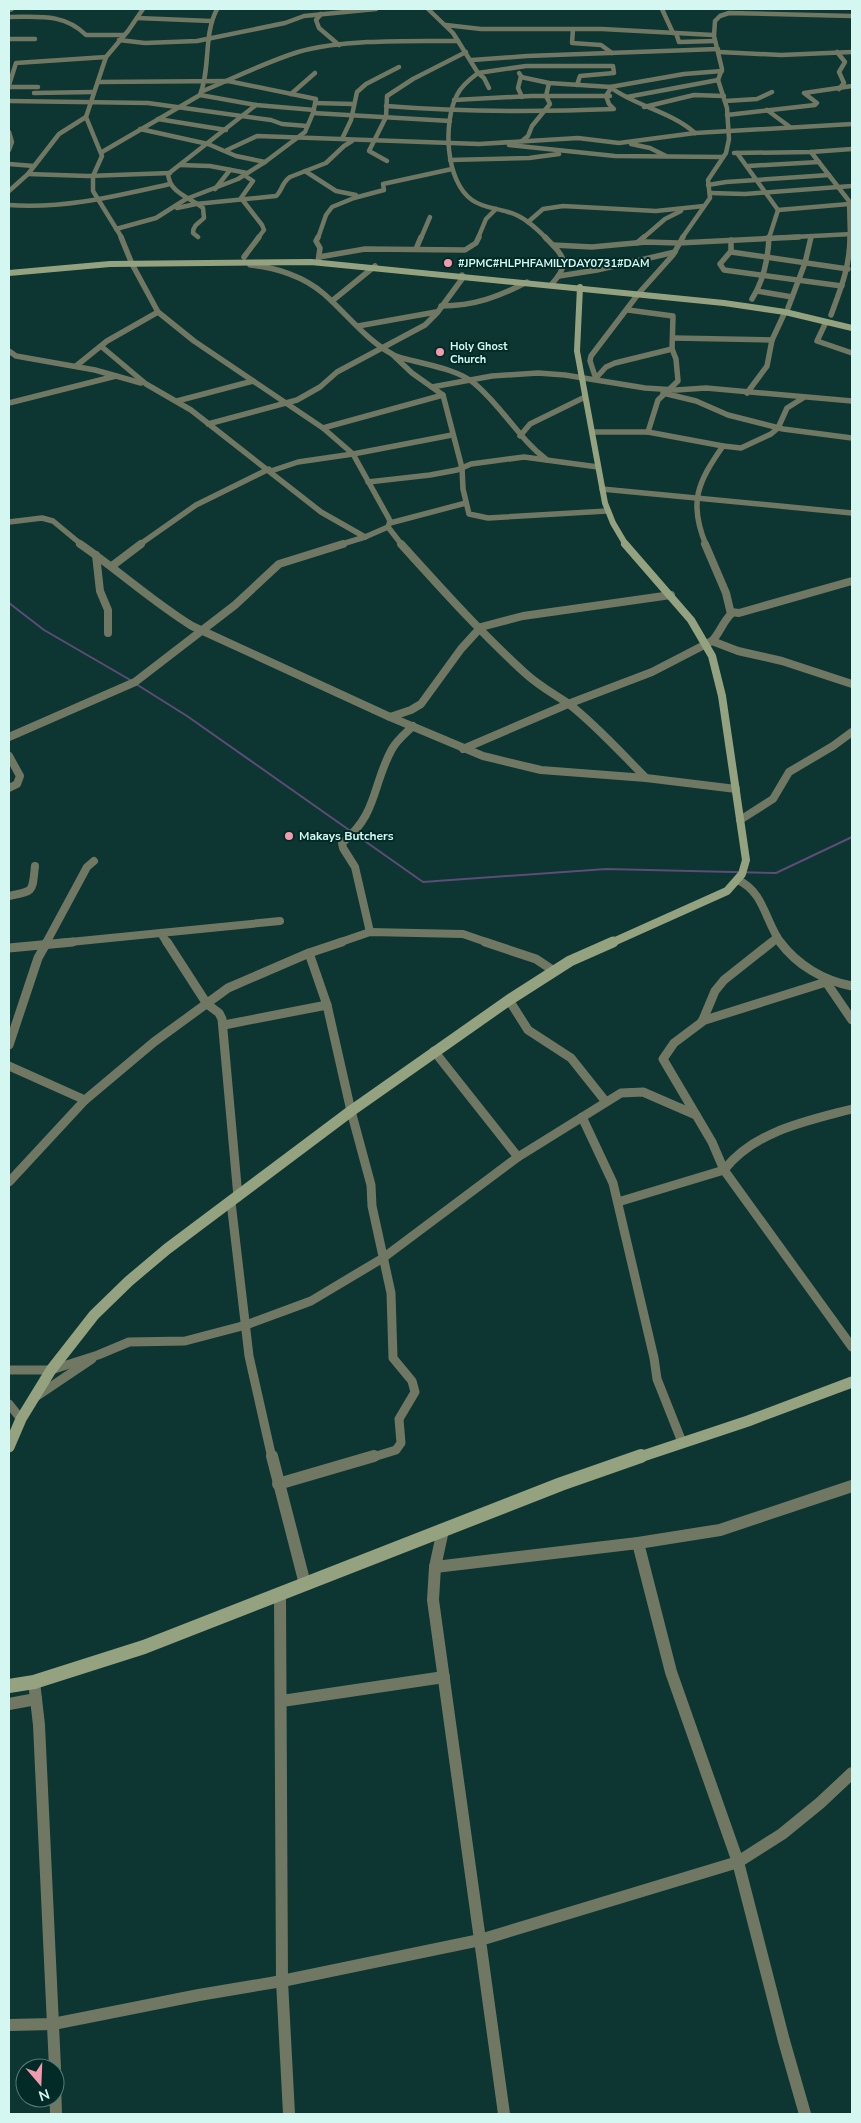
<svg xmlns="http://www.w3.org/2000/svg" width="861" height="2123" font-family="'Nunito Sans',sans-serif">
	<rect width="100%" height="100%" fill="#0d3531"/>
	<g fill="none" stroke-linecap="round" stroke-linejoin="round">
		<g stroke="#5c4c77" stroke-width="2">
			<polyline points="9,603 44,630 132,681"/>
			<polyline points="136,684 187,716 423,882 606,869 776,873 852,837"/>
		</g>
		<g stroke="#707863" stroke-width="4.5">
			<path d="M 428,9 L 453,33 L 478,73 C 470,79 461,86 457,95 C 443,122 445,181 472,200 C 483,208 496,208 508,212 C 523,216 535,227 546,238"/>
			<polyline points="662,9 673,33"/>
			<polyline points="9,10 12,9"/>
			<polyline points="321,14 316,20 319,28 339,45"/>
			<path d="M 9,17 C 38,17 64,13 86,35 L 124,35"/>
			<polyline points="137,18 211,21"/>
			<polyline points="446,25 481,29 602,29 713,35"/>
			<polyline points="573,29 572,43 601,45 612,53"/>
			<polyline points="676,33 679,42 715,41"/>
			<polyline points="9,39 35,39"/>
			<polyline points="119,40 145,43 197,41 285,23 304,16 376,9"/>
			<polyline points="719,52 781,55 852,52"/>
			<polyline points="837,52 845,62 839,72 844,83 839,89"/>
			<polyline points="472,60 527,56 718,49"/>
			<polyline points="478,73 526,66 613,66 614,73 580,76 577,85"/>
			<polyline points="478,73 484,78 489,88"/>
			<polyline points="519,73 521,76 518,88 522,97"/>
			<polyline points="521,77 549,83 611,87"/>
			<polyline points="98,82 228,81 316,99 313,113 305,132 265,162 238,179 186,199 156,218 116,229"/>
			<polyline points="9,85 16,63 106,57"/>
			<polyline points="9,87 38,87"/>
			<path d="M 203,91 C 234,78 266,62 298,52 C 343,39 411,41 458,41"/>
			<polyline points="34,93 94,92"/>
			<polyline points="291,94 315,73"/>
			<polyline points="200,95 256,105 314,110"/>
			<polyline points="627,97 718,80"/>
			<polyline points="454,100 531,96 610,96"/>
			<polyline points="9,101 148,103 271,120 282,124 307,126"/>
			<polyline points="725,101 757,99 772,92"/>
			<polyline points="315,103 353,104"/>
			<path d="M 386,106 C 462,112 538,112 614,109 L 609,104 L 606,96 L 611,88"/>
			<polyline points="644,107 694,95 724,96"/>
			<polyline points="767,110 790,127"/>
			<polyline points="313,113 450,121"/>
			<polyline points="727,115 815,105 817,103 804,93 852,86"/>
			<polyline points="158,119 226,130"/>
			<polyline points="140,129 208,144 236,156 265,162"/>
			<polyline points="9,132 12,142 9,150"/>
			<path d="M 695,133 C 670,111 637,107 610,87 L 684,74 L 722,71"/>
			<polyline points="342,139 351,120 357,92 366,84 399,67"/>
			<polyline points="522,141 528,136 532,126 550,104 546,96 549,83"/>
			<polyline points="631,144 650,148 666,156"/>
			<polyline points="509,145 615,156 723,157"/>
			<polyline points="227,150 257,136 479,144 578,138 619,143 695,133 852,124"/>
			<path d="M 102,152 L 200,95 C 211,67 203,36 217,9"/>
			<polyline points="811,152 849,201 850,238"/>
			<polyline points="734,153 811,152 852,149"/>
			<polyline points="737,153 778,210 769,238"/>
			<polyline points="450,160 529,158 559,154"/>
			<polyline points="387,161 369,151 386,117 387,96 413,79 466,52"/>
			<polyline points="9,164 34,166"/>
			<polyline points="180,165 210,166 247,173"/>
			<polyline points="748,166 819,162"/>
			<polyline points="305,171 336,191 356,195"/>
			<polyline points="28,174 88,176 170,173"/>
			<polyline points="244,175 253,181 241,198 262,225 264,230 258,238"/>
			<polyline points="708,185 726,182 829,175"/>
			<polyline points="215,189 230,170"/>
			<polyline points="9,191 28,174 59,134 86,117"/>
			<polyline points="710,193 745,194 852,186"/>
			<path d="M 9,205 C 64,209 116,196 170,184"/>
			<path d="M 177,208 L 196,204 L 276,196 C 282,191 282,182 290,177 L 326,163 L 344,146 L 352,141"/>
			<polyline points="778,210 849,204"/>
			<polyline points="528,222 543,209 563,206 656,211 704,206"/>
			<path d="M 198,237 L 193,233 C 193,225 199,223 204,218 L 203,208 C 190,197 170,194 168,174 L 256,105"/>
			<polyline points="122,238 93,191 93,176 102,156 86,117 106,57 128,31 143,9"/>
			<polyline points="318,238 326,215 332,207 354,198 384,190 383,184 452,169"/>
			<polyline points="421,238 430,217"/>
			<polyline points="478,238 486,219 496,209"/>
			<polyline points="643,238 665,219 681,211"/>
			<polyline points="682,238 710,198 708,180 726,153 729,139 727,108 718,80 722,69 714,36 715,21 720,16 729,13 852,16"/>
			<polyline points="774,238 852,234"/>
			<polyline points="811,238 811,236"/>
		</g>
		<g stroke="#707863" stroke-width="5.5">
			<polyline points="121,237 132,264 158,312 194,341 323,428 353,454 388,517 390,521 388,527 402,545"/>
			<path d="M 545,237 C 564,257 572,262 551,285"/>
			<polyline points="731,240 731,251 720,264 724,270 842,286"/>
			<polyline points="637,243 644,237"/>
			<polyline points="553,245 592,247 646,242 678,243 799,237"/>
			<polyline points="416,249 421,237"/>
			<polyline points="731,252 848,269"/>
			<polyline points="244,257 259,237"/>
			<polyline points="319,257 365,249 465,250 476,243 479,237"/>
			<polyline points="318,262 320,248 316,241 318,237"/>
			<path d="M 250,265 C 275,267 305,277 324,294 C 346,313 365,339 392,354 C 398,358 407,359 414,361 C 433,366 457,370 474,383 C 502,406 518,438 547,460"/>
			<polyline points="559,276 597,270 675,252"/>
			<polyline points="757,291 792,297"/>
			<path d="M 752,299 C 764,280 768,259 769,237"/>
			<polyline points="332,301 375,266"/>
			<path d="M 441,306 C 474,306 498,297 527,282"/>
			<polyline points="788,308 805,263 811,237"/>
			<polyline points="628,310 673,316 672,349 676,359 678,381 658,400 648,432"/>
			<path d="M 831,315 C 841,288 850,266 850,237"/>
			<polyline points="826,322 817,341 852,353"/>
			<polyline points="358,326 436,312"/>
			<polyline points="673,338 772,340"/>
			<polyline points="102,347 146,384 191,410 321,512 365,537 388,527"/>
			<polyline points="9,351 16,356 95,370 141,383"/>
			<polyline points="393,355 412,373 443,395 462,468 463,489 469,514 488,518 607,511"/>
			<polyline points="76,366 107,341 158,312"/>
			<polyline points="596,378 606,367 615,363 672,349"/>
			<polyline points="596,379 590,361 591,356 639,293 673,255 683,237"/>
			<polyline points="432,387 492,376 538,373 565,375 645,388 676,390 706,388 852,401"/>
			<polyline points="663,393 696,401 728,415 783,429 852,438"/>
			<polyline points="747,393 767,366 772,340 785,312"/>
			<polyline points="177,401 253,381"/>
			<polyline points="9,403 116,376"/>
			<polyline points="208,424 297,400 320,387 337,372 425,325 437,313 462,279 462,275"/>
			<polyline points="323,428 443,395"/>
			<path d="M 592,432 L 648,432 L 723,446 C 698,482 688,502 706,545"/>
			<polyline points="520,436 530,424 585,397"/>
			<polyline points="723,446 741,448 771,434 778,428 787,408 803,398"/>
			<polyline points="271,471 298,462 353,454 452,435"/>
			<polyline points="368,482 430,475 457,470 471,464 524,457 598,467"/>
			<polyline points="602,489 852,513"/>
			<polyline points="9,522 42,518 53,521 82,545"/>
			<polyline points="390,523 466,503"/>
			<polyline points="139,545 196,505 269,469"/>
			<polyline points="339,545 365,537"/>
		</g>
		<g stroke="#707863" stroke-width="8">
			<path d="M 80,544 C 118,570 153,602 192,626 L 390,717 L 483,756 L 541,770 L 646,778 L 736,789"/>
			<path d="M 401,544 C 441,588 481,633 525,673 C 539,686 554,694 569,704 C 597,726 621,753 646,778"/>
			<polyline points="96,555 100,591 108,610 108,633"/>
			<polyline points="112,566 141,544"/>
			<polyline points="731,612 739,613 852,581"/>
			<polyline points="712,641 738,651 782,661 852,684"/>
			<polyline points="390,717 411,710 421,704 461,649 481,627 523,616 671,595"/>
			<polyline points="9,737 135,682 235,605 279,564 343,544"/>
			<path d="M 463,749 L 568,704 L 652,672 L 712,641 C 720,633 722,623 731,614 L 726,593 L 705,544"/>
			<polyline points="9,756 20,776 17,784 9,788"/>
			<polyline points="740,820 773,799 789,772 833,746 852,732"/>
			<path d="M 738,880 C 764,892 765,921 781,943"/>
			<path d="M 9,896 C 35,891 32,892 35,866"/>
			<path d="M 370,932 L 355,867 L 343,848 L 342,843 C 378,814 372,785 392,749 C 397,740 406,733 413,726"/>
			<polyline points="161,933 167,943"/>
			<polyline points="46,943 87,867 94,861"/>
			<polyline points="60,943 280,921"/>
			<polyline points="338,943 370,932 463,934 489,943"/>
			<polyline points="771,943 777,937"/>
		</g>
		<g stroke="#707863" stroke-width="9">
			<polyline points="167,942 207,1004 219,1013 222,1019 238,1197"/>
			<polyline points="485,942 536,959 554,971"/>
			<polyline points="772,942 724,980 715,991 702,1022 674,1043 663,1059 712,1142 724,1170 852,1347"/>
			<path d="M 780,942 C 797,965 824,981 852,986"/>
			<polyline points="9,948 73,942"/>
			<polyline points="309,953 327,1005 351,1111 371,1185 372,1206 391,1293 393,1358 412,1381 415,1392 399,1419 401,1443 396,1450 370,1458"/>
			<polyline points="824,979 852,1020"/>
			<polyline points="509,1000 528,1030 571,1058 606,1102"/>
			<polyline points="702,1021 826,982"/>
			<polyline points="224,1025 327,1005"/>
			<polyline points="9,1045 38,958 47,942"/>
			<polyline points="434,1051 518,1157"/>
			<polyline points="9,1066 85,1100"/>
			<polyline points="582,1117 613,1183 654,1358 657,1379 682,1442"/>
			<polyline points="9,1182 85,1100 154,1042 228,988 309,953 342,942"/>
			<polyline points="231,1202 249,1356 272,1458"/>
			<path d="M 618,1202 L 724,1170 C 754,1131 807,1121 852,1109"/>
			<polyline points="9,1370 51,1370 98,1355 129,1342 185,1341 246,1325 311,1301 383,1258 518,1157 621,1093 643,1092 696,1115"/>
			<polyline points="34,1398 92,1359"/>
			<polyline points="9,1404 21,1419"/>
		</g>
		<g stroke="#707863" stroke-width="12">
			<polyline points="272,1456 305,1584"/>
			<polyline points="278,1484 374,1456"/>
			<polyline points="638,1543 720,1530 852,1486"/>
			<polyline points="435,1567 638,1543 671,1672 738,1862 784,2041 805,2114"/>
			<polyline points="280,1595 282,1981 289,2114"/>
			<polyline points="36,1699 39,1725 55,2068"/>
			<polyline points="282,1701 444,1677"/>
			<polyline points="9,1704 36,1699 34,1682"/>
			<polyline points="9,2025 53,2024 199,1995 282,1981 480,1940 433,1600 435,1567 443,1530"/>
			<polyline points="55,2083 56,2114"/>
			<polyline points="504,2114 480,1940 738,1862 782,1834 820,1803 852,1773"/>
		</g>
		<g stroke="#95a280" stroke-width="6">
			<polyline points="9,273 110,264 311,262 724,303 785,312 852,328"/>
			<polyline points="580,287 577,351 605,503 613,523 626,545"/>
		</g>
		<polyline stroke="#95a280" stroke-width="8" points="611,943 727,891 742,874 746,860 722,696 712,656 691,620 625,544"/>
		<g stroke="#95a280" stroke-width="11">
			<polyline points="9,1447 21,1419 51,1370 94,1315 129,1281 167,1249 351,1111 509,1000 570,961 613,942"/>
			<polyline points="637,1458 748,1421 852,1382"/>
		</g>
		<polyline stroke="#95a280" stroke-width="14" points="9,1686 34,1682 144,1647 561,1484 641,1456"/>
	</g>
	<g fill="#f29aae" stroke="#022b27" stroke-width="2">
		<circle cx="448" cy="263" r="5"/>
		<circle cx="440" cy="352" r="5"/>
		<circle cx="289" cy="836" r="5"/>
	</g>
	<g text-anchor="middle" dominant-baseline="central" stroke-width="4" stroke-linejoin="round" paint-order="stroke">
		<g font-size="11" font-weight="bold" fill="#d4f7f1" stroke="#022b27" text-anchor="start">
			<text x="458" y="263">#JPMC#HLPHFAMILYDAY0731#DAM</text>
			<text x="450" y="346">Holy Ghost<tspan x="450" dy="13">Church</tspan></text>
		</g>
		<g font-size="12" font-weight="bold" fill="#d4f7f1" stroke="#022b27" text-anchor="start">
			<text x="299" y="836">Makays Butchers</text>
		</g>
	</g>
	<rect width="861" height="2123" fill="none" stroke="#d4f7f1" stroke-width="20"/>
	<g transform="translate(40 2083) rotate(161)"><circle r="24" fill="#022b27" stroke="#567d78"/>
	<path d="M0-4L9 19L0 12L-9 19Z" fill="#f29aae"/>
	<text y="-8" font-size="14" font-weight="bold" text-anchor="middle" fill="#d4f7f1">N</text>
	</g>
</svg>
